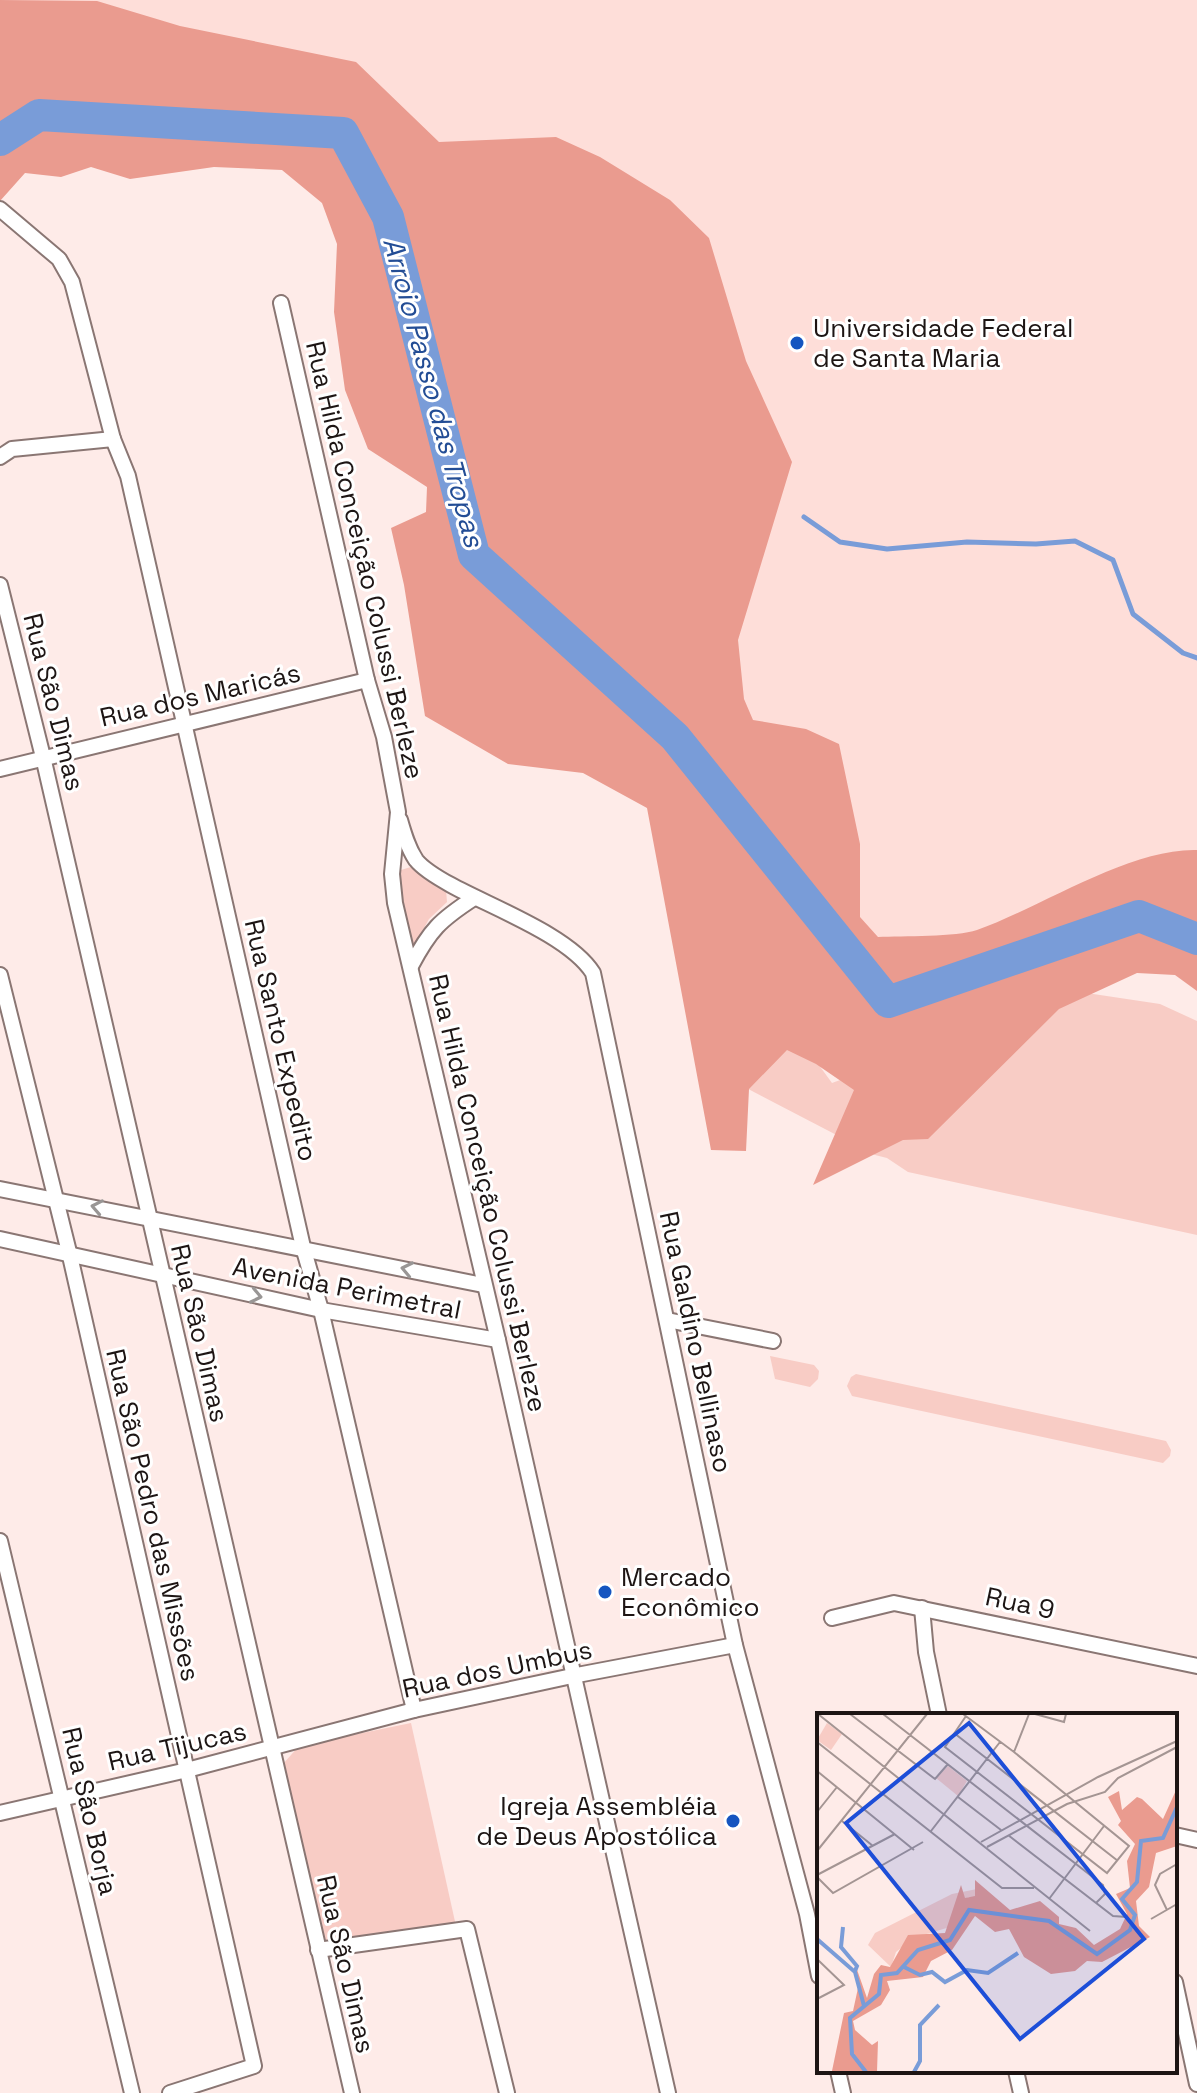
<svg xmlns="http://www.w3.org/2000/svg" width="1197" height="2093" font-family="'Space Grotesk',sans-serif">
	<rect width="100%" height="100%" fill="#feebe8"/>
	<polygon fill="#feded9" points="0,0 1197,0 1197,962 1158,944 891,1025 327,78"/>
	<g fill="#f8ccc5">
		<polygon points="414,866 446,890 447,902 429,919 413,948 401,898 401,870"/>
		<polygon points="1080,992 1160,1004 1197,1021 1197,1235 908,1172 887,1158 875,1155 708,1068 781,1013 832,1083"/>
		<polygon points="770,1356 814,1365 819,1371 818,1379 810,1387 775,1379"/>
		<polygon points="856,1374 1166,1441 1171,1450 1170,1456 1163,1463 852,1396 847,1386 851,1377"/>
		<polygon points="411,1723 456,1926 326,1942 283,1764 299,1746"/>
	</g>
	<path fill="#ea9b8f" d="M 0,0 L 97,1 L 180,26 L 356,62 L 439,142 L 556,137 L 600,157 L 670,200 L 709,238 L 746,361 L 792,462 L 738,640 L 744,699 L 753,720 L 806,729 L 839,744 L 860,844 L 860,917 L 878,937 C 903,936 956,937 977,930 C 1042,907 1129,848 1197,850 L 1197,991 L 1175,975 L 1137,973 L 1059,1009 L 928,1139 L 903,1140 L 813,1185 L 854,1090 L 816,1064 L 787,1050 L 749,1089 L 746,1151 L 711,1150 L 647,808 L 583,773 L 508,764 L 425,716 L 404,585 L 391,528 L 426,512 L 427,487 L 368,449 L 345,390 L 334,312 L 337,244 L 322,203 L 282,170 L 214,167 L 130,179 L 91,167 L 61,177 L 25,173 L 0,201 Z"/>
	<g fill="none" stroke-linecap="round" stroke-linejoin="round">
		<polyline stroke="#799cd8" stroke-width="5" points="804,517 840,542 887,549 967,542 1036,544 1075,541 1113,560 1133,614 1183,653 1197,658"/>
		<polyline stroke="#799cd8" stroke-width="32" points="0,140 39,115 343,133 388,217 474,555 675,737 888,1002 1139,916 1197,939"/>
		<g stroke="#8a7673" stroke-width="18">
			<g id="minor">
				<polyline points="0,209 59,259 72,282 113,439 128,476 303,1247 321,1310 414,1710"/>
				<polyline points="281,303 367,680 384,737 398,812 392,874 395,903 498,1340 668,2093"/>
				<polyline points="0,457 12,449 113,439"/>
				<polyline points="0,585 43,757 352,2093"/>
				<polyline points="0,769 367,680"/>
				<path d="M 400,820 C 404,834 408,848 416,860 C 424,870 440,879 451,885 C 491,907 570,936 593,973 L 735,1645 L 807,1914 L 819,1976"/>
				<path d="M 411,966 C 430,930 440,920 474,898"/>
				<polyline points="0,975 70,1256 254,2066 170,2093"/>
				<polyline points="0,1189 483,1285"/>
				<polyline points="0,1239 321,1310 498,1340"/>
				<polyline points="667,1320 773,1341"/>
				<polyline points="0,1541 132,2093"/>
				<polyline points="922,1608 926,1652 939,1715"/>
				<polyline points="832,1618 894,1603 1197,1666"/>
				<polyline points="0,1813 187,1770 414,1710 572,1676 735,1645"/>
				<polyline points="1175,1835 1197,1840"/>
				<polyline points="318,1950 467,1929 507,2093"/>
				<polyline points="1175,1982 1197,2084"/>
				<polyline points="838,2071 843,2093"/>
				<polyline points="1016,2071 1021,2093"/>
			</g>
		</g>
		<use href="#minor" stroke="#fff" stroke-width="14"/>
	</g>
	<defs><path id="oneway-chevron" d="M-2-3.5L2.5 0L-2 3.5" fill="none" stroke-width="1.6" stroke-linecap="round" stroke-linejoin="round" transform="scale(2)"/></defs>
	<g stroke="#999695">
		<use href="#oneway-chevron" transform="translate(97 1207) rotate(-169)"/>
		<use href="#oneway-chevron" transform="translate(407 1269) rotate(-168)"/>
		<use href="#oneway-chevron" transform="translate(256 1296) rotate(12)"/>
	</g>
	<g fill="#1555c0" stroke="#fff" stroke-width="3">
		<circle cx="797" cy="343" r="8"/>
		<circle cx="605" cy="1592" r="8"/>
		<circle cx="733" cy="1821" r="8"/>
	</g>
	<g text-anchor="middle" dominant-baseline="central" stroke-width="6" stroke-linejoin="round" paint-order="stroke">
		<g font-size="26" fill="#1d1514" stroke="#fff" text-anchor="start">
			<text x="813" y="328">Universidade Federal<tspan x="813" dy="30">de Santa Maria</tspan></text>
			<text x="621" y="1577">Mercado<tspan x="621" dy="30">Econômico</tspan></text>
			<text x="717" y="1806" text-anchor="end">Igreja Assembléia<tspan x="717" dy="30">de Deus Apostólica</tspan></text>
		</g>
		<g font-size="26" fill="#1d1514" stroke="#fff">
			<text transform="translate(365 560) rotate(77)">Rua Hilda Conceição Colussi Berleze</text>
			<text transform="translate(200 695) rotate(-13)">Rua dos Maricás</text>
			<text transform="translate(54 702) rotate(76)">Rua São Dimas</text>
			<text transform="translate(281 1040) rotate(77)">Rua Santo Expedito</text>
			<text transform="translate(488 1193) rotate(77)">Rua Hilda Conceição Colussi Berleze</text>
			<text transform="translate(347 1288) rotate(11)">Avenida Perimetral</text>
			<text transform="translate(200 1333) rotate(77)">Rua São Dimas</text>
			<text transform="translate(696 1342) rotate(78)">Rua Galdino Bellinaso</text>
			<text transform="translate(153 1515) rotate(77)">Rua São Pedro das Missões</text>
			<text transform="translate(1020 1603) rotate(12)">Rua 9</text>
			<text transform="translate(497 1669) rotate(-12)">Rua dos Umbus</text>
			<text transform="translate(177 1746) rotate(-13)">Rua Tijucas</text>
			<text transform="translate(90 1811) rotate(77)">Rua São Borja</text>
			<text transform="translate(346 1964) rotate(77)">Rua São Dimas</text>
		</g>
		<g font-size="28" font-style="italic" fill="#234d95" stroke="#fff">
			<text transform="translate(434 392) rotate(75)">Arroio Passo das Tropas</text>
		</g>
	</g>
	<g transform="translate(817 1713)">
		<rect width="360" height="360" fill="#feebe8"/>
		<path d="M 10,10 L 25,21 L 14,37 L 0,27 ZM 131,53 L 150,68 L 141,83 L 119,65 ZM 165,175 L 162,187 L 151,184 L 133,214 L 96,225 L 79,239 L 74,254 L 51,232 L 58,220 L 135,181 Z" fill="#f8ccc5"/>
		<path d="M 360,75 L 360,133 L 339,140 L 332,174 L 319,188 L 322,213 L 333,224 L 285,249 L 270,248 L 258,258 L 234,261 L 207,244 L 192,216 L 178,219 L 158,203 L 135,237 L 114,248 L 106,264 L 70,268 L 73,277 L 64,292 L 36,308 L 38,317 L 55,332 L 61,328 L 60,359 L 15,358 L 27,300 L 36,298 L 41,275 L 38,251 L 50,285 L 57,261 L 64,252 L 73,254 L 91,222 L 128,220 L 144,172 L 148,185 L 158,183 L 158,167 L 193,197 L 223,188 L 242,204 L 242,211 L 259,215 L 277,232 L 303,216 L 310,201 L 299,181 L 313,175 L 310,148 L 318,131 L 301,112 L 304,108 L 291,84 L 302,78 L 305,97 L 320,84 L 325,86 L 346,106 Z" fill="#ea9b8f"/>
		<path fill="none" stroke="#799cd8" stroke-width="4" d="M 26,214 L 24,234 L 40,253 L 38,258M 0,226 L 38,259 L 47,293M 85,253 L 103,262 L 115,259 L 128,269 L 150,257 L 171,260 L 201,240M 49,359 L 35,341 L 33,305 L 62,281 L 64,262 L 80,260 L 101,237 L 133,227 L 152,197 L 232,208 L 280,241 L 313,217 L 318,202 L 305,186 L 320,169 L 324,128 L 346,125 L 360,94M 97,359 L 103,348 L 103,312 L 122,292"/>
		<path fill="none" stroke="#a49593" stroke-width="2" d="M 1,1 L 273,218M 33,1 L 118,66 L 131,51M 66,1 L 286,172 L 288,181 L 279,190M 146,1 L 197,39 L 312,133 L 290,160 L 128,34 L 149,3M 218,1 L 247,9 L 249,1M 137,20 L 301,148M 0,29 L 185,175 L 217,175M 197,39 L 212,1M 0,58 L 97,137M 141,84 L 184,117M 0,99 L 20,74M 25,108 L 56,133M 114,118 L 183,29M 191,122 L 296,203 L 310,204M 164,129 L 281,64 L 360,28M 170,134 L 250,91 L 288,79 L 301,65 L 360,34M 0,138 L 110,1M 0,162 L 78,121M 0,164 L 16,180 L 106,129M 232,186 L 287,113M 350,197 L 338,172 L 343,161 L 360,151M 334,206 L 360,191M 0,246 L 27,272 L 0,286"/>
		<path fill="#1d4ed8" fill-opacity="0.15" stroke="#1d4ed8" stroke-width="4" d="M 152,10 L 327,226 L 203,326 L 29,110 Z"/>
		<rect width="360" height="360" fill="none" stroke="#1d1514" stroke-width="4"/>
	</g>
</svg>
